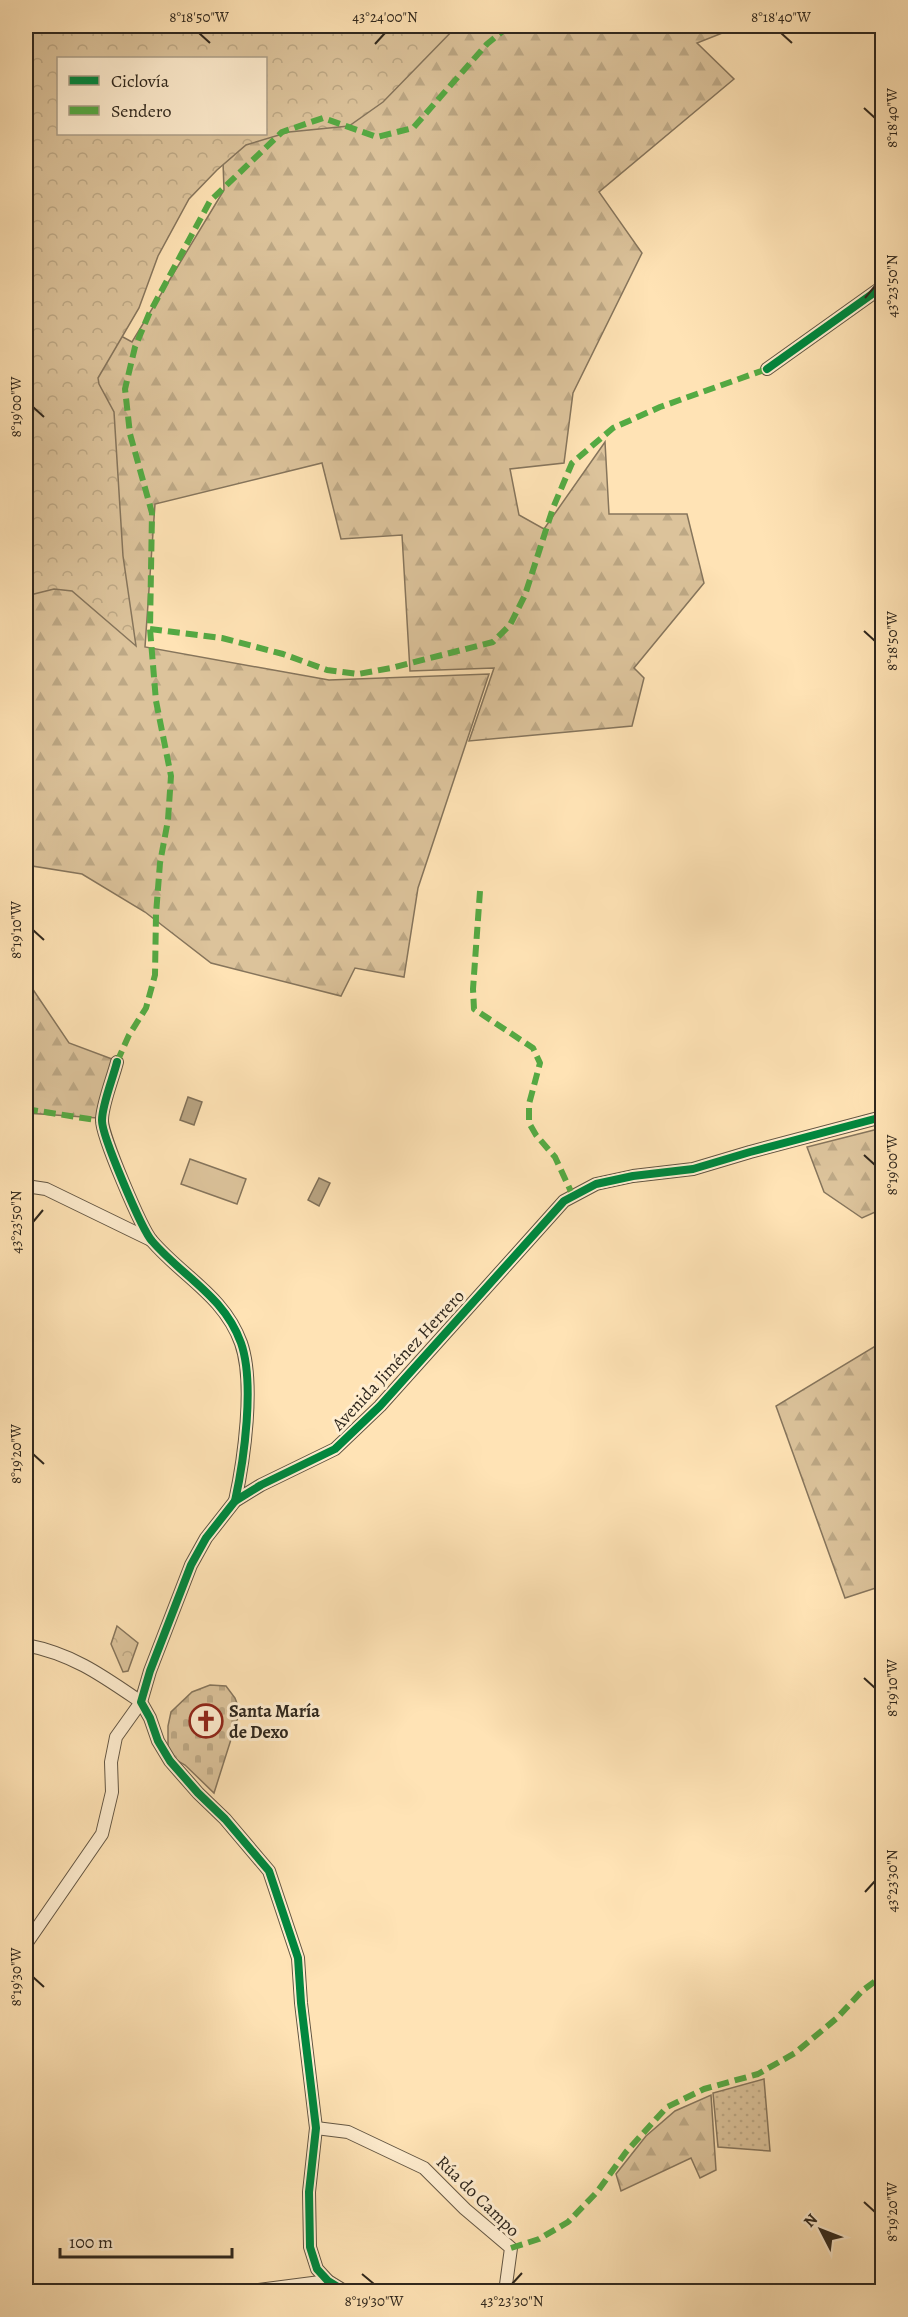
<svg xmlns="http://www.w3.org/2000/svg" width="908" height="2317" font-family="Alegreya,serif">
	<defs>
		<pattern id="grass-dots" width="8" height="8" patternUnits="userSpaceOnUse" patternTransform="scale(1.5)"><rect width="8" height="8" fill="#dcc39b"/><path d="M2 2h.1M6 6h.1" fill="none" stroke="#bda885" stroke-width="1.8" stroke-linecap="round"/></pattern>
		<pattern id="forest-firs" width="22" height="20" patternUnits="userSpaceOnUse" patternTransform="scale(1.5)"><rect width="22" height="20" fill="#dcc39b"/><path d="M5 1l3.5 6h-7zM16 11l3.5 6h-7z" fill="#bda885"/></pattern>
		<pattern id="cemetery-stones" width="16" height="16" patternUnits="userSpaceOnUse" patternTransform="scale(1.5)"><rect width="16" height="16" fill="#dcc39b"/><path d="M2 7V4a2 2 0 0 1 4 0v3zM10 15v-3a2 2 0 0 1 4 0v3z" fill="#bda885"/></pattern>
		<pattern id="park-crowns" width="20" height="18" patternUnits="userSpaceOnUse" patternTransform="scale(1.5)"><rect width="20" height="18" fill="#dcc39b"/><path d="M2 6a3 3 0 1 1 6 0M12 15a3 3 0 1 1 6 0" fill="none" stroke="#bda885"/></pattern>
	</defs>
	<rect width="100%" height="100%" fill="#ffe3b5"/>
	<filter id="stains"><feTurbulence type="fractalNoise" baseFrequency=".00333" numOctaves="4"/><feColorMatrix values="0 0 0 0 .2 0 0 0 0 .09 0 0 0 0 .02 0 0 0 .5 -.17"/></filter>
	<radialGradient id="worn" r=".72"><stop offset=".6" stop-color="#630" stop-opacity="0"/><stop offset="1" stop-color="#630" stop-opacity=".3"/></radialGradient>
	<polygon fill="url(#grass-dots)" stroke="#86755c" stroke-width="1.5" points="764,2079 770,2151 718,2147 713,2093"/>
	<g fill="url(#forest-firs)" stroke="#86755c" stroke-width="1.5">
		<polygon points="298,26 740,26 697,43 734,79 599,192 642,253 573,393 564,463 510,469 519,515 544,529 605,442 609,514 687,514 704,583 634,668 644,678 632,726 469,741 494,668 410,671 402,535 341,539 322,463 155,504 145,647 329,680 489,674 418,888 404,977 355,968 341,996 211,963 145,912 82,874 26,865 26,302 40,292 132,342 224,190 222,134 266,134 266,58"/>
		<polygon points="26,985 30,985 69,1043 112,1059 98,1118 26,1113"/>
		<polygon points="882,1128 882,1209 862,1218 824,1192 807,1147"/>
		<polygon points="882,1342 882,1586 845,1598 776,1406"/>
		<polygon points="711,2095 716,2170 700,2178 691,2158 621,2191 616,2174 646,2136 675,2111"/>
	</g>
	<polygon fill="url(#cemetery-stones)" stroke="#86755c" stroke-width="1.5" points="210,1685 226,1686 235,1698 240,1711 214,1793 185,1765 176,1760 168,1747 168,1726 171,1712 192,1692"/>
	<g fill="url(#park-crowns)" stroke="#86755c" stroke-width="1.5" fill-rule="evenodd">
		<path d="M 26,26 L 457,26 L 383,102 L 349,126 L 289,132 L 246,145 L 217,170 L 189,199 L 158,256 L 139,308 L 98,378 L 99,384 L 114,412 L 123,556 L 136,646 L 72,591 L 54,589 L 26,596 ZM 58,58 L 266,58 L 266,134 L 58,134 Z"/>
		<polygon points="117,1626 138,1643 128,1671 123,1672 111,1644"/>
	</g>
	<polygon fill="#dcc39b" stroke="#86755c" stroke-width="1.5" points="190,1159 246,1179 237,1204 181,1184"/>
	<g fill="#b8a381" stroke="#817159" stroke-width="1.5">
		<polygon points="188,1097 202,1102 194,1125 180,1120"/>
		<polygon points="319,1178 330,1183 319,1206 308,1200"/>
	</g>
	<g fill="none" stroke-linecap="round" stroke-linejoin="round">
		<g stroke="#635643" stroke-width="14">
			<g id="minor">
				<polyline points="767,369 882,287"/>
				<path d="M 117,1062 C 113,1078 102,1105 102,1120 C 101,1134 142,1230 152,1241 C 183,1277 224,1296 241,1343 C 255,1383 244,1460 235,1501"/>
				<polyline points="26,1186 46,1189 151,1240"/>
				<path d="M 26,1645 C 73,1654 103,1676 141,1702 L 116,1737 L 111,1762 L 112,1792 L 102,1834 L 26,1944"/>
				<polyline points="316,2128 348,2132 424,2168 465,2209 511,2248 505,2292"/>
				<polyline points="242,2292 328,2281"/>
				<polyline points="346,2292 328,2281 317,2269 310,2247 309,2192 316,2128 301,2003 298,1958 269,1871 225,1819 198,1793 170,1761 158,1741 150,1718 141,1702 150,1671 191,1565 206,1538 235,1501 261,1485 335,1449 380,1406 564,1201 596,1184 633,1176 693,1169 750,1152 882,1117"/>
			</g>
		</g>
		<use href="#minor" stroke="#ffedcf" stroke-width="12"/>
		<g stroke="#54aa43" stroke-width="6" stroke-dasharray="12 6" stroke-linecap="butt">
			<polyline points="150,629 222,638 283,654 327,670 358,674 391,668 493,642 510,625 525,595 553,508 572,463 613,428 660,407 767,369"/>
			<polyline points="480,891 473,989 474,1009 533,1048 540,1063 529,1104 529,1123 536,1135 555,1157 573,1196"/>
			<polyline points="117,1062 129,1035 146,1008 155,975 156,914 160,863 168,820 171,776 156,701 150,629 152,513 130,434 125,389 135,347 149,314 210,201 282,132 323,118 377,137 413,128 487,44 509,26"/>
			<polyline points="26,1109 102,1121"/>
			<polyline points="511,2248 539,2239 568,2222 597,2192 626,2152 667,2107 704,2089 758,2074 795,2053 837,2018 862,1991 882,1976"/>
		</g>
		<g stroke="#ffedcf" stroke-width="11">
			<g id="cycleway">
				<polyline points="767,369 882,287"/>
				<path d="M 117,1062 C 113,1078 102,1105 102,1120 C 101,1134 142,1230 152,1241 C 183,1277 224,1296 241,1343 C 255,1383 244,1460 235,1501"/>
				<polyline points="346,2292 328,2281 317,2269 310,2247 309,2192 316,2128 301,2003 298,1958 269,1871 225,1819 198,1793 170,1761 158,1741 150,1718 141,1702 150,1671 191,1565 206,1538 235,1501 261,1485 335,1449 380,1406 564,1201 596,1184 633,1176 693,1169 750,1152 882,1117"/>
			</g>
		</g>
		<use href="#cycleway" stroke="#00873e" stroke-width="8"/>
	</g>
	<path fill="none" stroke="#2f271d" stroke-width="2" d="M 199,33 L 210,43M 781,33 L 792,43M 375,44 L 385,33M 864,108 L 875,118M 865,298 L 875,286M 33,407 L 44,417M 864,631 L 875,641M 33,930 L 44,940M 864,1155 L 875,1165M 33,1222 L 43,1210M 33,1454 L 44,1464M 864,1678 L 875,1688M 865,1892 L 875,1881M 33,1977 L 44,1987M 864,2202 L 875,2212M 362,2274 L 374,2284M 512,2284 L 522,2273"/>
	<defs>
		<g id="church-ring" transform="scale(1.725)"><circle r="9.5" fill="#ffedcf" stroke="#8f2418" stroke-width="1.5"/><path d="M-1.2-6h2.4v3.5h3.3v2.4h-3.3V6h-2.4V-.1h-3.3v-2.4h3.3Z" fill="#8f2418"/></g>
	</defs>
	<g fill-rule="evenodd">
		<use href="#church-ring" x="206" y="1721"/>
	</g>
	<g text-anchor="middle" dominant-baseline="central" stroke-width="6" stroke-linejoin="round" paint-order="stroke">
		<g font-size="18" fill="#2f271d" stroke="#ffedcf">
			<text transform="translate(398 1360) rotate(-47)">Avenida Jiménez Herrero</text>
			<text transform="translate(478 2196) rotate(44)">Rúa do Campo</text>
		</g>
		<g font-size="18" font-weight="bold" fill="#2f271d" stroke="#ffedcf" text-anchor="start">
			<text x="229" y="1711">Santa María<tspan x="229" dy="21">de Dexo</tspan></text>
		</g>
	</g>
	<rect width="908" height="2317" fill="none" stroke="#ffe3b5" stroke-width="66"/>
	<rect x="57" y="57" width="210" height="78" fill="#ffedcf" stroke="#ac9e88" stroke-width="1.5"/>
	<rect x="69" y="76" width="30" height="9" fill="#00873e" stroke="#ac9e88" stroke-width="1.5"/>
	<text x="111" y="87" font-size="18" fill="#2f271d">Ciclovía</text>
	<rect x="69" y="106" width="30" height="9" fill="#54aa43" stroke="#ac9e88" stroke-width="1.5"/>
	<text x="111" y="117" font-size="18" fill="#2f271d">Sendero</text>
	<g transform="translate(821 2230) rotate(312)" stroke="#ffedcf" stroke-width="4.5" paint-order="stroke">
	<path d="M0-4.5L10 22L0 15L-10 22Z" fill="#2f271d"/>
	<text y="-9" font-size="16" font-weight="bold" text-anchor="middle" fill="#2f271d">N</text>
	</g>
	<path d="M60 2248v9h172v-9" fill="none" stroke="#2f271d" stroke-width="3"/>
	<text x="69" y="2248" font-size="18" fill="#2f271d" stroke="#ffedcf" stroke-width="4.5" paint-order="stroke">100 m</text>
	<rect x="33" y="33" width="842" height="2251" fill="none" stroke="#2f271d" stroke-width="2"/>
	<g font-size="15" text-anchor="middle" fill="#2f271d">
		<text x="199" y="22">8°18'50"W</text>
		<text x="385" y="22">43°24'00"N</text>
		<text x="781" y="22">8°18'40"W</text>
		<text transform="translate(892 118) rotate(-90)" y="5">8°18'40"W</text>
		<text transform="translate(892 286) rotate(-90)" y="5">43°23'50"N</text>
		<text transform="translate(16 407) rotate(-90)" y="5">8°19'00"W</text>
		<text transform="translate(892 641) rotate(-90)" y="5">8°18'50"W</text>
		<text transform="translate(16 930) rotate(-90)" y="5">8°19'10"W</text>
		<text transform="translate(892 1165) rotate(-90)" y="5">8°19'00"W</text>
		<text transform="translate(16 1222) rotate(-90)" y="5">43°23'50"N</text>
		<text transform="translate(16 1454) rotate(-90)" y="5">8°19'20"W</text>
		<text transform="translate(892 1688) rotate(-90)" y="5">8°19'10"W</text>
		<text transform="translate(892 1881) rotate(-90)" y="5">43°23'30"N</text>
		<text transform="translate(16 1977) rotate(-90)" y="5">8°19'30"W</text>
		<text transform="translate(892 2212) rotate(-90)" y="5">8°19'20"W</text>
		<text x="374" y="2306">8°19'30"W</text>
		<text x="512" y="2306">43°23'30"N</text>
	</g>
	<rect width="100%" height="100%" filter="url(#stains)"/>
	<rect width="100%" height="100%" fill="url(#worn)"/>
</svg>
